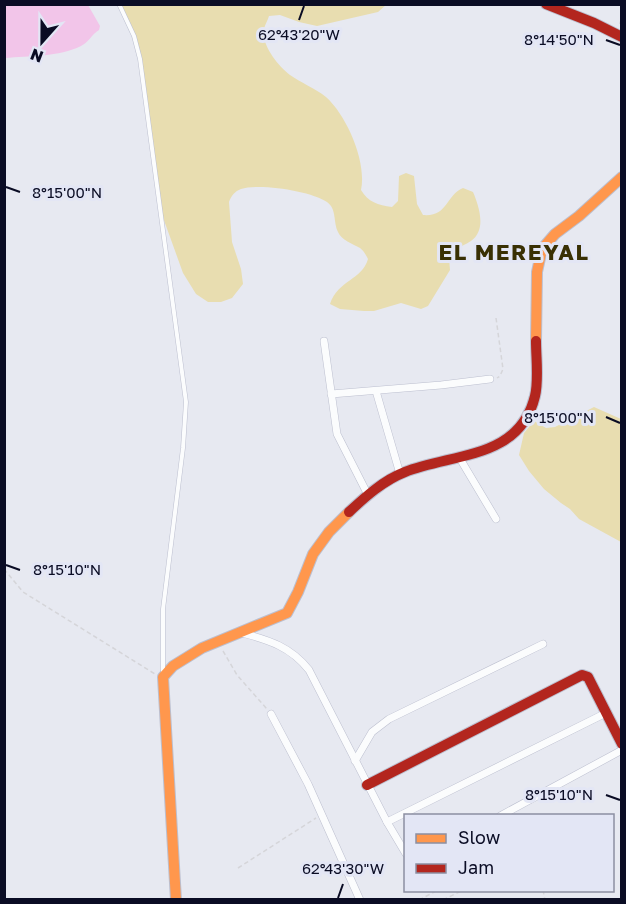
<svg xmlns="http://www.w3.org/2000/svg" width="626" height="904" font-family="'Golos Text',sans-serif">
	<rect width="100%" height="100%" fill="#e7e9f1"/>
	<g fill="#e8ddb0">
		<path d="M 119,5 L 386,5 L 378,12 L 317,26 L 299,22 L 280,15 L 269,16 C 268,20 265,24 264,29 C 261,45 278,66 290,75 C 301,83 315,88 326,97 C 347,116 367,162 361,190 C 368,202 378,205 392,207 L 398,201 L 399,176 L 406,173 L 414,176 L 417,204 L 423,215 C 448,217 445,196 463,188 L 473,192 C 479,206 487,230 471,241 C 458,249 459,245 449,258 L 450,270 L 428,306 L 421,309 L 401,303 L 374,311 L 364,311 L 340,309 L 330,304 C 338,280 362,280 368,259 C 366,255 363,250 360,248 C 353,244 341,240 338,232 C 333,222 337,209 327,202 C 311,191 260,183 241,189 C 235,191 231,196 229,202 L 232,242 L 241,269 L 243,284 L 232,298 L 221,302 L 208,302 L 196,294 L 183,273 L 161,212 L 146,98 L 134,36 Z"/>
		<polygon points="594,407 621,419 621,542 579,519 570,509 561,503 544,489 529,471 519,455 524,433 534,421 546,428 555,427"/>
	</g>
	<path fill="#f2c5e9" d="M 5,4 L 88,5 L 100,26 L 99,30 C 92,34 88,43 81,46 C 59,57 29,56 5,58 Z"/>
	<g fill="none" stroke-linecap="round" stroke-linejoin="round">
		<g stroke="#bcbfcf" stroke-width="5">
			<polyline id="lane" points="119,4 134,36 140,59 186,402 183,448 163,609 163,673"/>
		</g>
		<g stroke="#bcbfcf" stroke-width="8">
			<g id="street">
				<polyline points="324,341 337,434 368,495"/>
				<polyline points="376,391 400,474"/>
				<polyline points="331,394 441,385 490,379"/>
				<polyline points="459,457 496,519"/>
				<path d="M 242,633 C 269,640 291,647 309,670 L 387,822 L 406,854"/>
				<polyline points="271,714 308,784 360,900"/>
				<polyline points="355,761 372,732 389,719 543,644"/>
				<polyline points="500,816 622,750"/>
				<polyline points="387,822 606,713"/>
			</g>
		</g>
		<g stroke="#bcbfcf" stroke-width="12">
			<g id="slow">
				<polyline points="536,341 537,272 542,249 555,234 579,216 622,177"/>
				<polyline points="176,900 163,677 173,666 202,648 287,613 298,592 313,554 329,532 349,512"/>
			</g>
		</g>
		<g stroke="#bcbfcf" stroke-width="12">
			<g id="jam">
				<polyline points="546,4 594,23 622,37"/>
				<path d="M 349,512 C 365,497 384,480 405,472 C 454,453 520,459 535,396 C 539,380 536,358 536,341"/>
				<polyline points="367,785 582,675 588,677 622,744"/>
			</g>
		</g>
		<g stroke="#d5d5d9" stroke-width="1.5" stroke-dasharray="4.5 3" stroke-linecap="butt">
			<polyline points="620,24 622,15"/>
			<polyline points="496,318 503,369 500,376 497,378"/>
			<polyline points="4,569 23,592 155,674"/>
			<polyline points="223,651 237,675 267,709"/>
			<polyline points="238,868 316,818"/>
			<polyline points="543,890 545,900"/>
			<polyline points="419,900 438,890"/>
			<polyline points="443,900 463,890"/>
		</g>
		<use href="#lane" stroke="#fbfcfd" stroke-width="4"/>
		<use href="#street" stroke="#fbfcfd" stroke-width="7"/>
		<use href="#slow" stroke="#ff974d" stroke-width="10"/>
		<use href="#jam" stroke="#b3261e" stroke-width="10"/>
	</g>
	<path fill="none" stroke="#0a0c24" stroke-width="2" d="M 299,20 L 304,6M 606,40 L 620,45M 6,187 L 20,192M 606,417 L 620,423M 6,565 L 20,570M 606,795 L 620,800M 338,898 L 343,884"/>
	<g text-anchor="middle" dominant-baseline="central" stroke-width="6" stroke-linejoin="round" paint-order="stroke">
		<g font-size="22" font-weight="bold" letter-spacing="1.5" fill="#393004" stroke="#e3e6f5">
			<text x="514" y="251">EL MEREYAL</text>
		</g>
	</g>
	<g font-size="15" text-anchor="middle" fill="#0a0c24" stroke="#e3e6f5" stroke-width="6" stroke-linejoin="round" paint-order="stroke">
		<text x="299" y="40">62°43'20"W</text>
		<text x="559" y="45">8°14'50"N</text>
		<text x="67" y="198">8°15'00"N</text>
		<text x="559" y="423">8°15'00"N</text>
		<text x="67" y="575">8°15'10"N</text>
		<text x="559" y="800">8°15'10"N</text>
		<text x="343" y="874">62°43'30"W</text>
	</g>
	<rect width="626" height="904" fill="none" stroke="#0a0c24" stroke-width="12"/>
	<rect x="404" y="814" width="210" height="78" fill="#e3e6f5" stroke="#8c8fa1" stroke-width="1.5"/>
	<rect x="416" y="834" width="30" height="9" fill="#ff974d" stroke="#8c8fa1" stroke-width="1.5"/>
	<text x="458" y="844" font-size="18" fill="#0a0c24">Slow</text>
	<rect x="416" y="864" width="30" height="9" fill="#b3261e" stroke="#8c8fa1" stroke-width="1.5"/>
	<text x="458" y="874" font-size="18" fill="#0a0c24">Jam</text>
	<g transform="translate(42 42) rotate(201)" stroke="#e3e6f5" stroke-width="4.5" paint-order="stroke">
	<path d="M0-4.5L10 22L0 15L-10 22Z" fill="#0a0c24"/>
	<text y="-9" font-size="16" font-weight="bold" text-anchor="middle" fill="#0a0c24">N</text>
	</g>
</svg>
